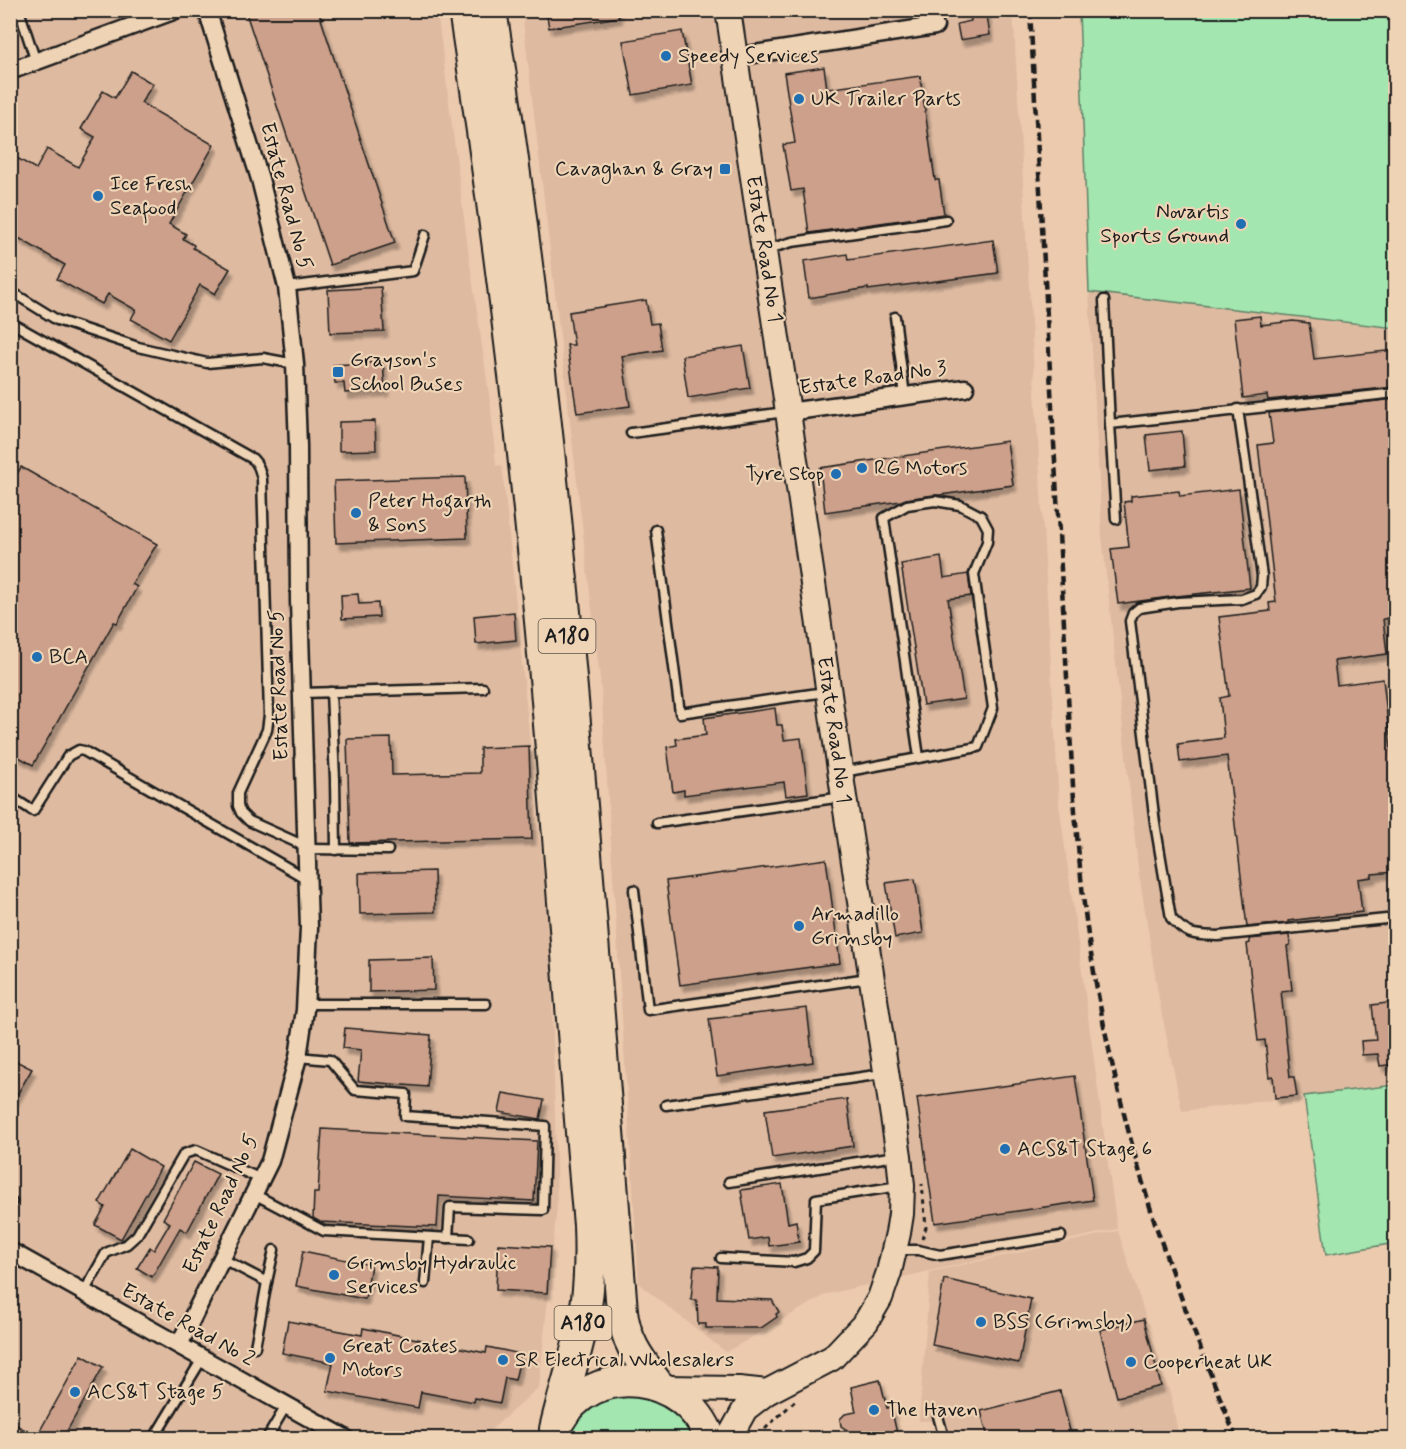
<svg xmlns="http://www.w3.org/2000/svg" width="1406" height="1449" font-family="Mynerve,sans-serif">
	<defs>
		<filter id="shadow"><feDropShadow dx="3.5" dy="6" stdDeviation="1.5" flood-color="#0004"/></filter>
	</defs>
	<rect width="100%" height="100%" fill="#eccaae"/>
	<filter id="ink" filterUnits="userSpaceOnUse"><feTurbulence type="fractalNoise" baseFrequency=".0167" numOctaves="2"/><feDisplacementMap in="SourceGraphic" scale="12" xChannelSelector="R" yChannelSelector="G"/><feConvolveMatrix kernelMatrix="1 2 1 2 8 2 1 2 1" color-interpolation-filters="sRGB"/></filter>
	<g filter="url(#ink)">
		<g fill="#debaa0">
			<polygon points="10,11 437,11 470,264 491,408 496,466 502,465 551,951 557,1205 539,1387 482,1438 11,1438"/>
			<polygon points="522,11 1013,11 1059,804 1117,1229 827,1294 726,1352 639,1284 601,687"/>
			<polygon points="1089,292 1395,328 1395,1085 1182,1111 1160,1005 1138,867 1102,536"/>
			<polygon points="1118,1231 1172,1400 1179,1438 950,1438 946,1420 919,1421 930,1272"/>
		</g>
		<g fill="#a3e6b0" stroke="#608166" stroke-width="1.5">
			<polygon points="1079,11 1395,11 1395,328 1089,292"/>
			<polygon points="1395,1085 1395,1243 1326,1255 1304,1096"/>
			<polygon points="618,1393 665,1401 698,1438 562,1438 582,1410"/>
		</g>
		<g fill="#cca08a" stroke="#1c1c1c" stroke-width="1.5" filter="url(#shadow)">
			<polygon points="245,10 318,10 395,243 330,265"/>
			<polygon points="546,10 618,10 619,17 549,28"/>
			<polygon points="970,10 986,10 990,35 960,40 957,24 971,21"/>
			<polygon points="682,31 692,85 633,95 623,41"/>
			<polygon points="824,67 827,89 920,76 935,180 939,180 944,214 809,233 803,189 791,191 783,145 795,143 784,73"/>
			<polygon points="131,71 153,84 141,103 214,145 169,224 186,234 183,239 194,245 193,248 230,269 215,294 200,285 169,340 131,319 136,310 108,294 102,304 57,279 65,265 10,233 10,154 36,169 47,149 78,167 95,137 81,129 103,91 115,98"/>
			<polygon points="993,240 998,273 868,290 868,288 809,298 804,261 847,254 848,260"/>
			<polygon points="381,287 384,331 330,333 328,290"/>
			<polygon points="646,300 650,324 658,323 662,350 622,356 630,406 577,413 567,345 574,345 569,312"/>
			<polygon points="1260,316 1261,325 1293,321 1309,323 1314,359 1395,350 1395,387 1268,400 1267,395 1243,398 1234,319"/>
			<polygon points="743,346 750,388 688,398 682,356"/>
			<polygon points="383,362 385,390 345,393 344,383 335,383 333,365"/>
			<polygon points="1395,399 1395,618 1383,619 1387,654 1334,661 1337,685 1383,679 1395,788 1395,872 1372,874 1372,877 1358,879 1362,912 1288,921 1288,923 1247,927 1227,756 1180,762 1178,744 1224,738 1220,698 1229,696 1219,617 1270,611 1269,603 1276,602 1258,445 1273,443 1269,413"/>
			<polygon points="375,421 376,450 339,451 339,422"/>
			<polygon points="1182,431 1185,466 1150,470 1146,435"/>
			<polygon points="1007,441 1013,485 940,495 934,495 906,499 901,501 825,512 820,468"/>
			<polygon points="21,467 157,544 132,584 137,587 117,623 114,622 33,765 10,752 10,486"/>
			<polygon points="465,477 467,538 336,543 334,481"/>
			<polygon points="1239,489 1250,588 1177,596 1118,604 1111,549 1129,547 1124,502 1131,501 1131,496 1179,491 1180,496"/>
			<polygon points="941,557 944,578 968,574 971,596 948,599 964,699 923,705 901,564"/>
			<polygon points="358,594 359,604 378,603 379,617 342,619 341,595"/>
			<polygon points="514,612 516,640 476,644 474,616"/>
			<polygon points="775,708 777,725 782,725 784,740 801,738 808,793 786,796 784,782 684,795 684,790 673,792 667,747 677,745 676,739 706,735 704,718"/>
			<polygon points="391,738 392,775 480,773 480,748 529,746 532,839 350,843 347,739"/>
			<polygon points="826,859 840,963 680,985 666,881"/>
			<polygon points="434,871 435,912 360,914 359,873"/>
			<polygon points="915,879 923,933 895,938 886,883"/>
			<polygon points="1289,935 1290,945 1287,946 1292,990 1281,991 1290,1077 1294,1077 1297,1096 1275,1098 1273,1076 1269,1077 1265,1040 1258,1041 1247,944 1250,943 1249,939"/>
			<polygon points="433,958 434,990 369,992 369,960"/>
			<polygon points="1395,1002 1395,1064 1380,1066 1378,1054 1362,1055 1361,1041 1376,1040 1372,1005"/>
			<polygon points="807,1008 813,1062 717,1076 709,1019"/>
			<polygon points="345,1028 431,1035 427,1087 358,1081 361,1050 343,1048"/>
			<polygon points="10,1058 32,1069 10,1107"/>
			<polygon points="1075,1076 1093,1200 935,1223 917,1098"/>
			<polygon points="503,1093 544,1100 540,1119 499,1112"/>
			<polygon points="847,1099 853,1146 772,1158 765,1110"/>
			<polygon points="322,1129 537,1141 534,1201 439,1196 437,1227 320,1222 313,1218 314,1193 318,1193"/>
			<polygon points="130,1149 161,1167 121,1239 95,1225 105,1207 99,1203"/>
			<polygon points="194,1162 218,1174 187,1232 180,1228 152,1277 137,1268 150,1247 154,1250 170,1223 163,1219"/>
			<polygon points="782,1184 788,1223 796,1221 799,1242 769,1246 768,1237 749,1240 741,1190"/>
			<polygon points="498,1244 550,1247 547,1293 496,1290"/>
			<polygon points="303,1251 371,1265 365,1299 296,1286"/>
			<polygon points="694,1266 718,1267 717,1298 772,1300 779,1312 776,1314 777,1317 761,1328 706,1328 706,1324 698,1324 697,1300 691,1300"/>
			<polygon points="944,1279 1031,1299 1019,1363 932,1345"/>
			<polygon points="1144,1319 1161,1386 1117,1397 1100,1330"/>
			<polygon points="288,1321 362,1335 363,1328 486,1353 487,1347 521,1354 515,1380 505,1378 500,1403 475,1398 474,1402 421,1392 418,1408 327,1391 333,1363 282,1353"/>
			<polygon points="82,1355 103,1367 63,1438 10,1438 10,1422 37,1436"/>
			<polygon points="880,1380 887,1408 891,1407 898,1438 849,1438 847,1430 841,1426 840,1419 845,1414 856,1412 851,1387"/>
			<polygon points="1060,1391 1071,1435 1057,1438 988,1438 981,1411"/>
		</g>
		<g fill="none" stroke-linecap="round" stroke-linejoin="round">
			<g stroke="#1c1c1c" stroke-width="13">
				<g id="lane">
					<polyline points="19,10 36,62"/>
					<polyline points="765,250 792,242 946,220"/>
					<polyline points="287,287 413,271 425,235"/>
					<polyline points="10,291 57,320 138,347 207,363 263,358 295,364"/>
					<polyline points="1104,300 1110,424"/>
					<polyline points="895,317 905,396"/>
					<path d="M 10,322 L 253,459 C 259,465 260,471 262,479 L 269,715 L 267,730 L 238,793 L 238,806 L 241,813 L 249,821 L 307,847"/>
					<path d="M 1238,409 L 1262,576 L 1261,587 L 1256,594 L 1242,599 L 1178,602 L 1139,608 L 1133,613 L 1130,621 L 1155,823 L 1171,918 C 1187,936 1195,935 1218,936 L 1396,918"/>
					<polyline points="631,433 785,412"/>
					<polyline points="1116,519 1110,424 1396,393"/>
					<polyline points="656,530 680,713 825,692"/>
					<polyline points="331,692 335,779 336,850"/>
					<polyline points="302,693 483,688"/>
					<polyline points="843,772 978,747 993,708 974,574 987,542 988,529 981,516 960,505 935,501 907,505 884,518 919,757"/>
					<polyline points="10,796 33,811 68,756 79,750 84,751 307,879"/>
					<polyline points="657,823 843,797"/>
					<polyline points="307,849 388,850"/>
					<polyline points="634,890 648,1010 868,978"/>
					<polyline points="305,1004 486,1004"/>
					<polyline points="298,1057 330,1060 355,1090 406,1094 405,1116 545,1126 543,1210 450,1207 448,1238"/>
					<polyline points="666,1105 883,1074"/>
					<polyline points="729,1182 896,1156"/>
					<polyline points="254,1194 324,1231 469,1239"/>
					<polyline points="10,1202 12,1202 10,1204"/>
					<polyline points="897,1250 918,1250 940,1255 1061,1236"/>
					<polyline points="221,1258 267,1282 255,1347"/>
					<polyline points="721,1258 794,1262 807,1258 814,1251 816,1199 899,1186"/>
					<polyline points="267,1282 274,1250"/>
					<polyline points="425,1283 429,1237"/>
					<polyline points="84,1292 106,1253 127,1244 137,1235 184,1154 196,1150 261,1179"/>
					<polyline points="938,1416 944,1438"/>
					<polyline points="154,1438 202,1359"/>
					<polyline points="267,1438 286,1406"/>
				</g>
			</g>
			<g stroke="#1c1c1c" stroke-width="21">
				<g id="street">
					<polyline points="735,57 935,26"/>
					<polyline points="10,71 176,10"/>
					<polyline points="788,412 965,388"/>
					<polyline points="10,1251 345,1438"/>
					<polyline points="179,1345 270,1161 298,1057 305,1010 309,928 299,601 298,446 295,364 287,287 260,179 207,10"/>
				</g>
			</g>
			<g stroke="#1c1c1c" stroke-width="28">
				<g id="secondary">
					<polyline points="728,10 788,412 844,797 899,1156 902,1186 901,1214 898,1233 889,1272 880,1298 866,1322 832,1358 767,1392 745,1409 729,1438"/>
					<polyline points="664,1388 739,1389 767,1392"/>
				</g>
			</g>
			<g stroke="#1c1c1c" stroke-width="34">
				<g id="highway">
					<path d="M 464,10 C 496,217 522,424 541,632 C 559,829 571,1027 589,1225 C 590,1250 590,1274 587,1299 C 581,1343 565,1386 555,1429"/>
					<path d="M 491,10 C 521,203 545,397 563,591 C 586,831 603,1071 622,1311 C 626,1344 641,1361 659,1386"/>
					<path d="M 558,1423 C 594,1359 685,1372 710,1438"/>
				</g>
			</g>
			<g stroke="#1c1c1c" stroke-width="3" stroke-dasharray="4.5 4.5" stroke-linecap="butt">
				<polyline points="922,1239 926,1227 922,1184"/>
				<polyline points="763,1438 766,1428 796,1400"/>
			</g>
			<use href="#lane" stroke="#eed3b5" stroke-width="8"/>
			<use href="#street" stroke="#eed3b5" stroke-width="16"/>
			<use href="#secondary" stroke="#eed3b5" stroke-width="24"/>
			<use href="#highway" stroke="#eed3b5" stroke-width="30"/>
			<path stroke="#1c1c1c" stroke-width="4.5" stroke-dasharray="9 4.5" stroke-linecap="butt" d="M 1030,10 L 1073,786 C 1077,836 1081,886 1088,935 C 1103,1034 1126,1132 1156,1226 C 1180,1298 1208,1368 1236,1438"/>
		</g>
	</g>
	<g fill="#1f6fb2" stroke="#eed3b5" stroke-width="2">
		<circle cx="666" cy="56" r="6"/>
		<circle cx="799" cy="99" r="6"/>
		<rect x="719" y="163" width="12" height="12" rx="3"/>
		<circle cx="98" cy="196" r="6"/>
		<circle cx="1241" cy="224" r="6"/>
		<rect x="332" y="366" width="12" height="12" rx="3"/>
		<circle cx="862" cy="468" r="6"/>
		<circle cx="836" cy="474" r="6"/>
		<circle cx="356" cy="513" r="6"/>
		<circle cx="37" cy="657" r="6"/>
		<circle cx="799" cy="926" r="6"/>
		<circle cx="1005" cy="1149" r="6"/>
		<circle cx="334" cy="1275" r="6"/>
		<circle cx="981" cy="1322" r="6"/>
		<circle cx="330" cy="1358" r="6"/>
		<circle cx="503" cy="1360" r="6"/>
		<circle cx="1131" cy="1362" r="6"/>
		<circle cx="75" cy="1392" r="6"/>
		<circle cx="874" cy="1410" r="6"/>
	</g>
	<g text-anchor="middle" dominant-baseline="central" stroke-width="4.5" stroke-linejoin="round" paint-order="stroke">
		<g fill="#eed3b5" stroke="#5b534a" stroke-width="1.5">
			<rect x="538.5" y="619" width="57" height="34" rx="4.5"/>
			<rect x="554.5" y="1306" width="57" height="34" rx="4.5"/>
		</g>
		<g font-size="20" font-weight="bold" fill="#1c1c1c">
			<text x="567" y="636">A180</text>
			<text x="583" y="1323">A180</text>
		</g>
		<g font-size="21" fill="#1c1c1c" stroke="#eed3b5" text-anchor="start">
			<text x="678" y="56">Speedy Services</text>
			<text x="811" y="99">UK Trailer Parts</text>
			<text x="713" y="169" text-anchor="end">Cavaghan &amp; Gray</text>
			<text x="110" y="184">Ice Fresh<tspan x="110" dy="24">Seafood</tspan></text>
			<text x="1229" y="212" text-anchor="end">Novartis<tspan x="1229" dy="24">Sports Ground</tspan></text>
			<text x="350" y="360">Grayson's<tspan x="350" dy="24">School Buses</tspan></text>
			<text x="874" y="468">RG Motors</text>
			<text x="824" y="474" text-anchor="end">Tyre Stop</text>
			<text x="368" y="501">Peter Hogarth<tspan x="368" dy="24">&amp; Sons</tspan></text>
			<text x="49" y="657">BCA</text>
			<text x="811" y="914">Armadillo<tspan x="811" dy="24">Grimsby</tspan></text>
			<text x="1017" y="1149">ACS&amp;T Stage 6</text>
			<text x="346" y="1263">Grimsby Hydraulic<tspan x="346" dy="24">Services</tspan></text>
			<text x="993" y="1322">BSS (Grimsby)</text>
			<text x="342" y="1346">Great Coates<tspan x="342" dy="24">Motors</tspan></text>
			<text x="515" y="1360">SR Electrical Wholesalers</text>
			<text x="1143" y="1362">Cooperheat UK</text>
			<text x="87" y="1392">ACS&amp;T Stage 5</text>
			<text x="886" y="1410">The Haven</text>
		</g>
		<g font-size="21" fill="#1c1c1c" stroke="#eed3b5">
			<text transform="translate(286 196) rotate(75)">Estate Road No 5</text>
			<text transform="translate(764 249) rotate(81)">Estate Road No 1</text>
			<text transform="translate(873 378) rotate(-8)">Estate Road No 3</text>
			<text transform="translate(279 685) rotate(-92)">Estate Road No 5</text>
			<text transform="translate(834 730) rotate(82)">Estate Road No 1</text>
			<text transform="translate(221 1204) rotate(-65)">Estate Road No 5</text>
			<text transform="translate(188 1325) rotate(29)">Estate Road No 2</text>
		</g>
	</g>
	<rect width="1406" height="1449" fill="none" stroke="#eed3b5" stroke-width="36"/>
	<rect x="18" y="18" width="1370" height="1413" fill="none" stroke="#1c1c1c" stroke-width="2" filter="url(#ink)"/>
</svg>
